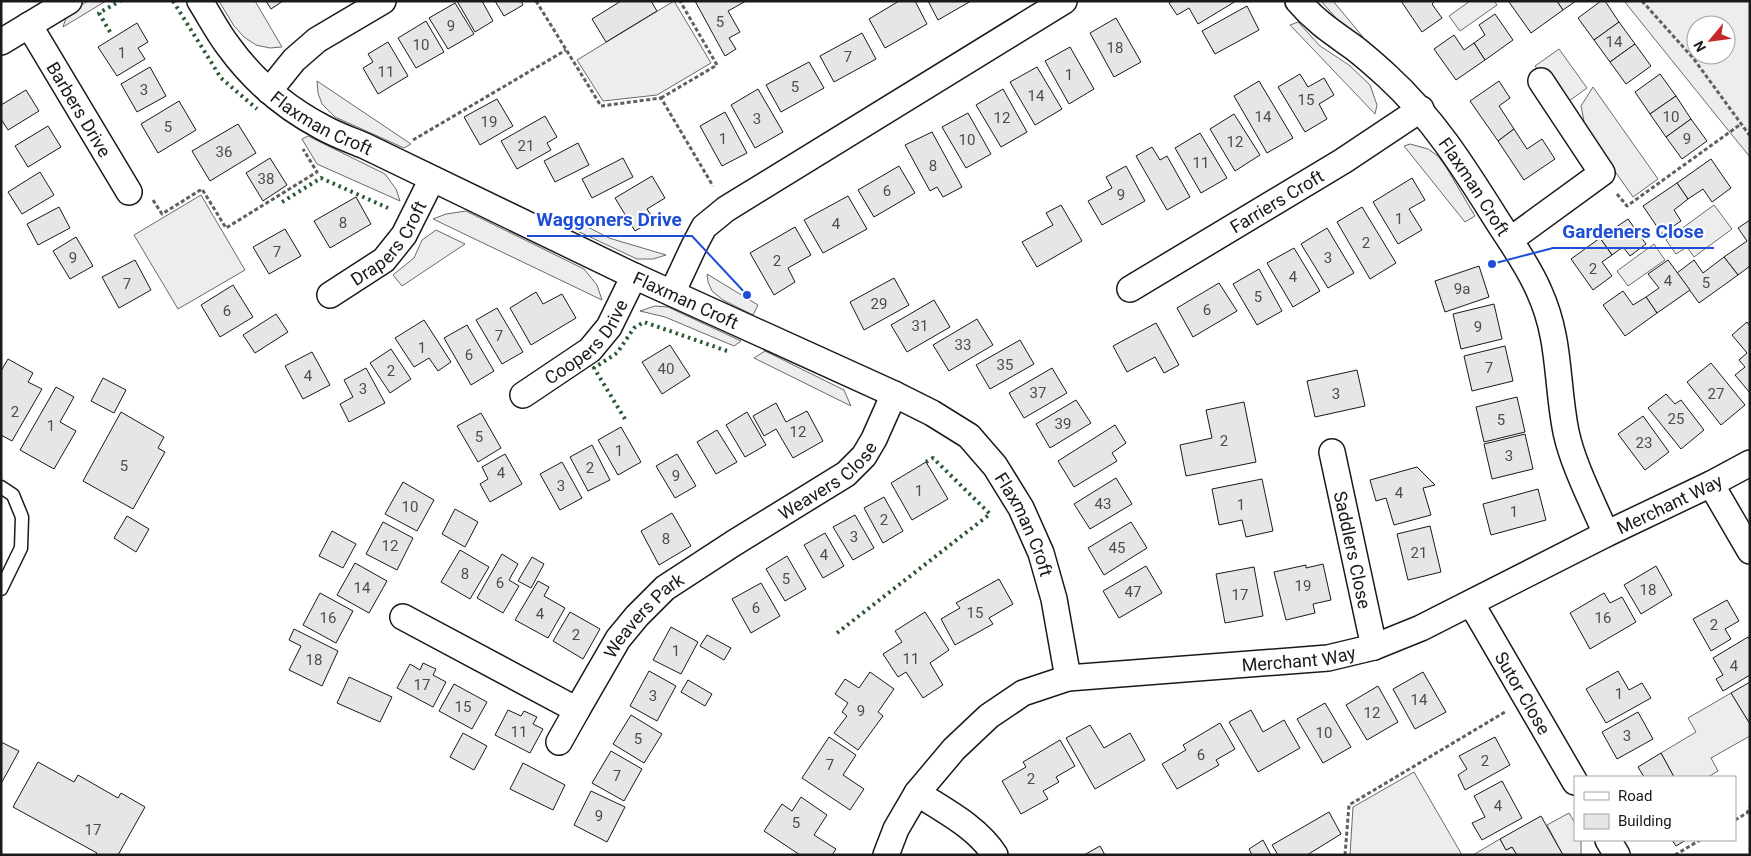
<svg xmlns="http://www.w3.org/2000/svg" width="1751" height="856" font-family="Roboto,sans-serif">
	<rect width="100%" height="100%" fill="#fff"/>
	<g fill="#ededed" stroke="#6a6a6a" fill-rule="evenodd">
		<polygon points="88,1 106,1 63,27 66,18 78,7"/>
		<polygon points="219,1 255,1 282,47 270,48 256,45 244,37 234,26"/>
		<polygon points="674,1 711,63 657,95 603,101 577,60"/>
		<polygon points="1321,1 1333,1 1363,37 1344,27"/>
		<polygon points="1470,1 1494,1 1497,5 1460,31 1449,16"/>
		<path d="M 1624,1 L 1750,1 L 1750,157 L 1728,130 ZM 1696,25 L 1726,25 L 1726,55 L 1696,55 Z"/>
		<polygon points="1298,22 1320,46 1349,65 1370,85 1377,105 1375,114 1290,25"/>
		<polygon points="1559,49 1587,88 1562,106 1535,66"/>
		<polygon points="317,81 411,144 404,148 335,117 322,104 318,93"/>
		<polygon points="1593,87 1658,179 1633,197 1581,123 1584,121 1581,106"/>
		<polygon points="308,136 385,174 396,189 400,201 317,164 302,139"/>
		<polygon points="1410,144 1428,149 1438,156 1446,167 1475,216 1465,222 1404,146"/>
		<polygon points="201,195 245,270 178,309 134,235"/>
		<polygon points="1714,205 1732,229 1694,257 1687,247 1676,254 1666,240"/>
		<polygon points="466,211 584,269 597,285 602,300 433,219 446,214"/>
		<polygon points="582,224 609,238 666,255 653,259 637,259 573,229"/>
		<polygon points="436,230 465,244 402,286 393,275 414,258 422,240"/>
		<polygon points="1654,244 1665,260 1628,286 1617,271"/>
		<polygon points="707,274 758,305 753,315 723,300 712,291 708,282"/>
		<polygon points="655,306 668,307 741,341 734,346 665,317 640,311"/>
		<polygon points="765,351 844,390 851,406 754,358"/>
		<polygon points="1731,693 1750,724 1750,736 1711,758 1718,771 1708,777 1674,777 1661,753 1696,732 1688,718"/>
		<polygon points="1414,772 1462,855 1350,855 1353,807"/>
		<polygon points="1569,813 1575,823 1575,840 1581,840 1581,855 1563,855 1547,825"/>
		<polygon points="1500,839 1506,850 1512,847 1517,855 1473,855"/>
	</g>
	<g fill="#e6e6e6" stroke="#1a1a1a">
		<polygon points="266,1 283,1 271,9"/>
		<polygon points="457,1 482,1 493,21 475,32"/>
		<polygon points="495,1 521,1 523,5 504,16"/>
		<polygon points="621,1 651,1 657,11 606,42 592,19"/>
		<polygon points="695,1 746,1 728,11 740,32 729,38 736,49 725,56"/>
		<polygon points="899,1 915,1 927,24 885,48 869,19"/>
		<polygon points="928,1 971,1 938,20"/>
		<polygon points="1172,1 1236,1 1198,24 1189,8 1177,15 1169,3"/>
		<polygon points="1401,1 1435,1 1432,4 1442,18 1422,32"/>
		<polygon points="1510,1 1557,1 1563,10 1531,33 1509,2"/>
		<polygon points="1557,1 1576,1 1563,10"/>
		<polygon points="1601,1 1605,1 1619,22 1594,40 1578,18"/>
		<polygon points="455,3 474,34 448,49 429,18"/>
		<polygon points="1247,6 1259,30 1215,54 1202,31"/>
		<polygon points="1495,14 1513,40 1485,60 1474,43 1485,35 1479,25"/>
		<polygon points="1116,18 1141,62 1114,77 1090,33"/>
		<polygon points="426,21 444,52 416,68 398,38"/>
		<polygon points="1619,22 1635,44 1610,62 1594,40"/>
		<polygon points="137,23 148,42 138,48 145,59 117,76 98,47"/>
		<polygon points="862,33 876,59 834,82 820,56"/>
		<polygon points="1454,35 1464,50 1474,43 1485,60 1456,80 1434,49"/>
		<polygon points="388,42 408,76 378,94 363,68 373,62 368,54"/>
		<polygon points="1635,44 1651,66 1626,84 1610,62"/>
		<polygon points="1070,47 1094,89 1069,104 1045,61"/>
		<polygon points="809,62 824,88 781,112 766,85"/>
		<polygon points="150,67 166,96 137,112 121,84"/>
		<polygon points="1037,67 1062,109 1035,125 1010,82"/>
		<polygon points="1300,74 1308,87 1324,78 1334,95 1319,104 1327,119 1305,132 1278,87"/>
		<polygon points="1660,74 1676,96 1650,114 1635,92"/>
		<polygon points="1259,81 1293,138 1267,153 1234,96"/>
		<polygon points="1499,81 1510,98 1499,106 1514,129 1498,141 1470,101"/>
		<polygon points="758,89 783,132 755,148 731,105"/>
		<polygon points="1003,89 1027,132 1001,147 976,105"/>
		<polygon points="26,90 39,111 8,130 1,119 1,105"/>
		<polygon points="1676,96 1691,119 1666,137 1650,114"/>
		<polygon points="497,99 513,126 480,145 464,117"/>
		<polygon points="179,101 196,130 158,153 141,124"/>
		<polygon points="725,112 747,153 722,166 700,126"/>
		<polygon points="968,113 991,154 966,168 942,127"/>
		<polygon points="1234,114 1260,155 1235,171 1210,129"/>
		<polygon points="545,116 557,137 547,143 551,150 517,169 501,141"/>
		<polygon points="1691,119 1707,141 1682,159 1666,137"/>
		<polygon points="238,124 256,153 210,181 192,151"/>
		<polygon points="48,126 61,147 28,167 15,146"/>
		<polygon points="1514,129 1527,149 1542,139 1555,159 1524,180 1498,141"/>
		<polygon points="932,132 962,187 943,197 937,187 930,191 905,145"/>
		<polygon points="1200,133 1227,178 1201,193 1175,148"/>
		<polygon points="578,143 589,165 555,182 544,161"/>
		<polygon points="1152,147 1160,160 1167,156 1190,197 1167,210 1136,156"/>
		<polygon points="270,158 287,185 263,201 246,173"/>
		<polygon points="623,158 633,177 592,198 582,179"/>
		<polygon points="1711,159 1731,188 1712,202 1703,189 1688,199 1677,183"/>
		<polygon points="899,166 915,193 874,217 858,190"/>
		<polygon points="1126,166 1145,201 1102,225 1088,201 1112,188 1106,177"/>
		<polygon points="40,172 54,195 22,214 8,192"/>
		<polygon points="652,176 665,198 647,209 654,220 635,231 615,198"/>
		<polygon points="1412,178 1425,200 1409,209 1422,230 1398,244 1373,202"/>
		<polygon points="1677,183 1688,199 1674,210 1681,221 1662,234 1643,206"/>
		<polygon points="848,196 867,229 823,253 804,220"/>
		<polygon points="356,197 371,224 330,248 314,221"/>
		<polygon points="1061,205 1082,241 1037,267 1022,242 1053,225 1046,213"/>
		<polygon points="59,207 70,228 38,245 27,224"/>
		<polygon points="1362,207 1396,263 1370,279 1337,222"/>
		<polygon points="1628,219 1646,244 1630,256 1623,247 1612,255 1600,238"/>
		<polygon points="1750,220 1750,266 1738,275 1724,257 1747,241 1738,228"/>
		<polygon points="795,227 811,255 788,268 795,282 774,295 750,253"/>
		<polygon points="1327,228 1354,273 1328,288 1301,244"/>
		<polygon points="285,229 301,256 269,274 253,247"/>
		<polygon points="76,237 93,266 70,279 53,251"/>
		<polygon points="1600,238 1612,255 1602,262 1612,276 1593,290 1571,259"/>
		<polygon points="1294,248 1320,291 1293,307 1267,263"/>
		<polygon points="1724,257 1738,275 1699,303 1677,273 1694,260 1703,273"/>
		<polygon points="135,260 151,290 119,308 102,277"/>
		<polygon points="1668,260 1690,290 1657,313 1646,297 1659,288 1648,274"/>
		<polygon points="1479,266 1489,297 1445,312 1435,281"/>
		<polygon points="1259,269 1282,311 1257,325 1233,284"/>
		<polygon points="894,278 909,305 864,330 850,302"/>
		<polygon points="1219,283 1237,311 1193,337 1177,308"/>
		<polygon points="233,285 253,317 220,337 201,305"/>
		<polygon points="1623,291 1633,305 1646,297 1657,313 1625,336 1603,305"/>
		<polygon points="536,292 543,304 562,294 576,318 531,345 510,308"/>
		<polygon points="934,300 950,327 907,352 891,325"/>
		<polygon points="1494,304 1502,339 1461,349 1453,314"/>
		<polygon points="497,308 523,352 502,364 476,320"/>
		<polygon points="276,314 288,332 255,353 243,335"/>
		<polygon points="977,319 993,345 949,371 933,345"/>
		<polygon points="424,320 451,362 438,371 429,358 414,367 395,338"/>
		<polygon points="1747,322 1750,326 1750,393 1735,375 1745,367 1739,360 1747,353 1732,335"/>
		<polygon points="1156,323 1179,365 1164,373 1155,357 1127,372 1113,346"/>
		<polygon points="467,325 494,371 471,385 444,338"/>
		<polygon points="1020,340 1034,364 990,389 976,365"/>
		<polygon points="670,345 690,376 662,394 642,362"/>
		<polygon points="1505,346 1513,381 1472,391 1464,356"/>
		<polygon points="391,349 411,379 390,393 370,363"/>
		<polygon points="312,352 330,385 303,399 285,366"/>
		<polygon points="8,359 33,373 28,382 42,389 12,441 1,435 1,371"/>
		<polygon points="1711,363 1745,405 1721,425 1687,382"/>
		<polygon points="366,368 385,403 349,422 340,404 353,397 344,380"/>
		<polygon points="1052,368 1067,393 1024,418 1009,393"/>
		<polygon points="1357,370 1365,406 1315,417 1307,381"/>
		<polygon points="103,378 126,390 114,413 91,401"/>
		<polygon points="56,387 74,397 60,422 76,431 54,469 20,450"/>
		<polygon points="1666,394 1675,404 1681,400 1704,430 1681,449 1648,408"/>
		<polygon points="1517,397 1525,432 1484,442 1476,407"/>
		<polygon points="1076,400 1091,423 1050,448 1036,424"/>
		<polygon points="1244,402 1256,462 1186,476 1180,445 1212,438 1206,410"/>
		<polygon points="776,403 786,422 807,411 823,441 793,458 776,429 764,436 753,416"/>
		<polygon points="121,412 164,437 158,448 165,452 133,509 83,481"/>
		<polygon points="747,412 766,445 745,457 726,425"/>
		<polygon points="481,413 501,448 478,462 457,426"/>
		<polygon points="1643,416 1669,452 1645,470 1618,434"/>
		<polygon points="1115,425 1126,443 1112,453 1117,461 1074,487 1058,461"/>
		<polygon points="621,427 641,462 618,475 598,440"/>
		<polygon points="717,430 737,462 716,474 697,442"/>
		<polygon points="1525,434 1533,469 1492,479 1484,444"/>
		<polygon points="592,445 610,480 588,491 570,457"/>
		<polygon points="505,454 522,484 490,502 480,484 488,479 482,467"/>
		<polygon points="677,454 696,486 675,498 656,466"/>
		<polygon points="562,462 582,498 560,510 540,474"/>
		<polygon points="926,462 948,499 912,520 891,483"/>
		<polygon points="1417,467 1435,485 1423,488 1431,515 1394,525 1386,498 1376,501 1370,480"/>
		<polygon points="1116,478 1132,504 1090,529 1074,504"/>
		<polygon points="1262,479 1273,531 1246,537 1242,520 1219,525 1212,489"/>
		<polygon points="403,482 434,500 417,531 385,514"/>
		<polygon points="1538,489 1546,520 1491,535 1483,504"/>
		<polygon points="884,497 903,531 883,543 864,508"/>
		<polygon points="455,509 478,522 465,547 442,534"/>
		<polygon points="672,513 691,546 659,565 641,531"/>
		<polygon points="855,515 874,548 853,560 833,527"/>
		<polygon points="127,516 149,529 136,552 114,538"/>
		<polygon points="383,522 413,538 397,570 366,554"/>
		<polygon points="1131,522 1147,548 1104,575 1088,548"/>
		<polygon points="1430,526 1441,572 1408,580 1397,534"/>
		<polygon points="332,531 356,544 343,568 319,556"/>
		<polygon points="825,533 844,566 823,578 804,545"/>
		<polygon points="460,550 489,567 470,599 441,582"/>
		<polygon points="502,554 518,564 509,580 519,586 503,613 477,598"/>
		<polygon points="787,556 806,589 785,601 766,569"/>
		<polygon points="532,557 544,564 531,588 518,581"/>
		<polygon points="355,563 387,581 369,613 337,595"/>
		<polygon points="1323,564 1331,600 1313,604 1315,613 1286,620 1274,572 1306,565 1306,568"/>
		<polygon points="1146,566 1162,593 1119,618 1103,591"/>
		<polygon points="1656,566 1672,595 1641,614 1624,585"/>
		<polygon points="1254,567 1263,616 1225,623 1216,574"/>
		<polygon points="999,579 1013,604 989,618 993,624 955,645 941,619 960,608 956,603"/>
		<polygon points="538,581 549,587 544,596 565,608 548,638 515,620"/>
		<polygon points="761,583 780,616 751,633 732,599"/>
		<polygon points="320,593 353,611 336,643 303,625"/>
		<polygon points="1604,593 1610,603 1622,597 1636,622 1590,649 1570,613"/>
		<polygon points="1727,600 1739,621 1725,629 1731,639 1711,651 1693,619"/>
		<polygon points="570,612 600,629 583,659 553,641"/>
		<polygon points="925,612 949,650 930,663 943,685 923,698 906,672 898,677 883,654 902,642 895,631"/>
		<polygon points="671,627 698,642 681,674 653,660"/>
		<polygon points="294,629 338,651 322,686 289,670 301,646 289,640"/>
		<polygon points="707,635 731,648 724,660 700,646"/>
		<polygon points="1748,637 1750,640 1750,675 1723,691 1716,679 1723,675 1713,658"/>
		<polygon points="423,663 436,669 433,675 446,682 433,707 397,688 410,664 420,670"/>
		<polygon points="649,671 676,686 657,721 630,706"/>
		<polygon points="1618,671 1629,690 1642,683 1651,698 1606,723 1586,689"/>
		<polygon points="870,672 894,689 878,712 883,716 858,750 834,733 847,716 842,712 848,703 835,694 845,679 859,688"/>
		<polygon points="1423,672 1446,712 1415,729 1393,689"/>
		<polygon points="349,677 392,697 380,722 337,703"/>
		<polygon points="688,680 712,694 705,706 681,692"/>
		<polygon points="1750,682 1750,724 1731,693"/>
		<polygon points="454,684 487,702 472,729 439,711"/>
		<polygon points="1378,686 1398,722 1367,740 1346,705"/>
		<polygon points="1325,703 1351,747 1323,763 1297,719"/>
		<polygon points="508,710 521,716 524,711 537,717 533,724 543,729 530,753 495,735"/>
		<polygon points="1251,710 1263,732 1284,720 1300,748 1258,772 1229,722"/>
		<polygon points="1638,712 1653,739 1617,759 1602,732"/>
		<polygon points="631,715 662,734 644,763 613,744"/>
		<polygon points="1220,723 1235,749 1216,760 1219,765 1177,789 1162,764 1186,750 1183,745"/>
		<polygon points="1090,725 1104,748 1130,733 1145,760 1095,789 1066,738"/>
		<polygon points="463,733 487,746 474,770 450,757"/>
		<polygon points="829,737 856,755 843,775 864,789 850,810 802,778"/>
		<polygon points="1495,737 1510,765 1465,790 1458,775 1467,769 1459,756"/>
		<polygon points="1060,740 1075,766 1056,777 1059,782 1043,791 1048,799 1021,814 1002,781 1026,767 1023,762"/>
		<polygon points="1,742 19,751 2,782 1,782"/>
		<polygon points="611,751 642,769 624,801 592,783"/>
		<polygon points="1661,753 1674,777 1644,777 1638,767"/>
		<polygon points="38,762 74,782 78,775 118,798 121,793 145,807 118,855 95,855 97,853 13,807"/>
		<polygon points="523,763 565,785 553,810 510,789"/>
		<polygon points="1502,781 1522,818 1482,840 1472,823 1485,817 1474,796"/>
		<polygon points="591,791 625,807 607,842 574,825"/>
		<polygon points="801,797 827,815 814,835 836,849 832,855 800,855 764,831 782,804 792,811"/>
		<polygon points="1329,812 1341,834 1307,855 1278,855 1272,845"/>
		<polygon points="1541,816 1563,855 1517,855 1512,847 1506,850 1500,839"/>
		<polygon points="1263,840 1271,855 1252,855 1249,849"/>
		<polygon points="1672,840 1686,840 1676,846"/>
		<polygon points="1100,846 1105,855 1084,855"/>
	</g>
	<g fill="none" stroke-linecap="round" stroke-linejoin="round">
		<g stroke="#1a1a1a" stroke-width="15">
			<polyline id="service" points="1,487 13,495 22,517 21,548 1,589"/>
		</g>
		<g stroke="#1a1a1a" stroke-width="28">
			<g id="minor">
				<path id="s1" d="M 200,1 C 210,17 218,33 229,47 C 253,80 286,108 322,127 C 336,135 351,140 365,146 L 634,276 L 894,394 L 932,413 L 969,436 L 995,466 L 1021,508 L 1041,553 L 1054,599 L 1068,678"/>
				<path id="s2" d="M 1298,1 C 1315,21 1332,32 1353,47 C 1365,56 1376,66 1387,76 C 1432,117 1463,166 1495,217 C 1510,241 1528,265 1539,291 C 1561,339 1556,382 1566,432 C 1573,465 1593,503 1606,534"/>
				<path id="s3" d="M 29,25 L 129,192"/>
				<polyline points="1,42 69,1"/>
				<polyline points="269,91 294,60 317,40 383,1"/>
				<polyline points="1510,240 1602,173 1541,81"/>
				<path id="s4" d="M 1130,289 L 1343,161 L 1421,109"/>
				<polyline points="672,293 694,246 704,227 726,209 1064,1"/>
				<path id="s5" d="M 330,295 L 384,260 L 404,235 L 432,179"/>
				<path id="s6" d="M 523,395 L 590,350 L 609,327 L 634,276"/>
				<path id="s7" d="M 1332,452 L 1374,647"/>
				<polyline points="1711,484 1750,551"/>
				<path id="s8" d="M 1471,603 L 1575,782"/>
				<path id="s9" d="M 403,617 L 577,710 L 618,639 L 637,616 L 665,588 L 734,543 L 846,474 L 864,456 L 874,439 L 894,394"/>
				<polyline points="559,742 577,710"/>
				<path d="M 917,793 C 945,811 977,827 995,855"/>
				<polyline points="1608,840 1617,855"/>
				<path id="s10" d="M 886,855 L 896,829 L 917,793 L 954,749 L 989,716 L 1023,693 L 1068,678 L 1328,658 L 1374,647 L 1421,628 L 1606,534 L 1711,484 L 1750,463"/>
			</g>
		</g>
		<g stroke="#5f5f5f" stroke-width="3" stroke-dasharray="4 2.5" stroke-linecap="butt">
			<polyline points="536,1 601,106 661,98 713,186"/>
			<polyline points="1642,1 1693,58 1750,136"/>
			<polyline points="661,98 717,65 680,1"/>
			<polyline points="413,140 566,50"/>
			<polyline points="1617,194 1627,206 1741,124"/>
			<polyline points="153,200 162,214 202,189 226,228 317,172 303,149"/>
			<polyline points="1735,820 1747,813 1750,807"/>
			<polyline points="1345,855 1349,805 1505,712"/>
			<polyline points="1675,855 1700,840"/>
		</g>
		<use href="#service" stroke="#fff" stroke-width="12"/>
		<use href="#minor" stroke="#fff" stroke-width="25"/>
		<g stroke="#2b5a34" stroke-width="4" stroke-dasharray="2.5 4" stroke-linecap="butt">
			<polyline points="173,1 221,78 257,109"/>
			<polyline points="110,32 99,13 120,1"/>
			<polyline points="282,202 321,178 388,208"/>
			<polyline points="625,419 594,368 617,353 634,328 644,322 727,351"/>
			<polyline points="837,633 990,514 933,458 926,462"/>
		</g>
	</g>
	<g text-anchor="middle" dominant-baseline="central" stroke-width="4" stroke-linejoin="round" paint-order="stroke">
		<g font-size="15" fill="#4d4d4d">
			<text x="720" y="22">5</text>
			<text x="451" y="26">9</text>
			<text x="1614" y="42">14</text>
			<text x="421" y="45">10</text>
			<text x="1115" y="48">18</text>
			<text x="122" y="53">1</text>
			<text x="848" y="57">7</text>
			<text x="386" y="72">11</text>
			<text x="1069" y="75">1</text>
			<text x="795" y="87">5</text>
			<text x="144" y="90">3</text>
			<text x="1036" y="96">14</text>
			<text x="1306" y="100">15</text>
			<text x="1263" y="117">14</text>
			<text x="1671" y="117">10</text>
			<text x="1002" y="118">12</text>
			<text x="757" y="119">3</text>
			<text x="489" y="122">19</text>
			<text x="168" y="127">5</text>
			<text x="723" y="139">1</text>
			<text x="1687" y="139">9</text>
			<text x="967" y="140">10</text>
			<text x="1235" y="142">12</text>
			<text x="526" y="146">21</text>
			<text x="224" y="152">36</text>
			<text x="1201" y="163">11</text>
			<text x="933" y="166">8</text>
			<text x="266" y="179">38</text>
			<text x="887" y="191">6</text>
			<text x="1121" y="195">9</text>
			<text x="1399" y="219">1</text>
			<text x="343" y="223">8</text>
			<text x="836" y="224">4</text>
			<text x="1366" y="243">2</text>
			<text x="277" y="252">7</text>
			<text x="73" y="258">9</text>
			<text x="1328" y="258">3</text>
			<text x="777" y="261">2</text>
			<text x="1593" y="269">2</text>
			<text x="1293" y="277">4</text>
			<text x="1668" y="281">4</text>
			<text x="1706" y="283">5</text>
			<text x="127" y="284">7</text>
			<text x="1462" y="289">9a</text>
			<text x="1258" y="297">5</text>
			<text x="879" y="304">29</text>
			<text x="1207" y="310">6</text>
			<text x="227" y="311">6</text>
			<text x="920" y="326">31</text>
			<text x="1478" y="327">9</text>
			<text x="499" y="336">7</text>
			<text x="963" y="345">33</text>
			<text x="422" y="348">1</text>
			<text x="469" y="355">6</text>
			<text x="1005" y="365">35</text>
			<text x="1489" y="368">7</text>
			<text x="666" y="369">40</text>
			<text x="391" y="371">2</text>
			<text x="308" y="376">4</text>
			<text x="363" y="389">3</text>
			<text x="1038" y="393">37</text>
			<text x="1336" y="394">3</text>
			<text x="1716" y="394">27</text>
			<text x="15" y="412">2</text>
			<text x="1676" y="419">25</text>
			<text x="1501" y="420">5</text>
			<text x="1063" y="424">39</text>
			<text x="51" y="426">1</text>
			<text x="798" y="432">12</text>
			<text x="479" y="437">5</text>
			<text x="1224" y="441">2</text>
			<text x="1644" y="443">23</text>
			<text x="619" y="451">1</text>
			<text x="1509" y="456">3</text>
			<text x="124" y="466">5</text>
			<text x="590" y="468">2</text>
			<text x="501" y="473">4</text>
			<text x="676" y="476">9</text>
			<text x="561" y="486">3</text>
			<text x="919" y="491">1</text>
			<text x="1399" y="493">4</text>
			<text x="1103" y="504">43</text>
			<text x="1241" y="505">1</text>
			<text x="410" y="507">10</text>
			<text x="1514" y="512">1</text>
			<text x="884" y="520">2</text>
			<text x="854" y="537">3</text>
			<text x="666" y="539">8</text>
			<text x="390" y="546">12</text>
			<text x="1117" y="548">45</text>
			<text x="1419" y="553">21</text>
			<text x="824" y="555">4</text>
			<text x="465" y="574">8</text>
			<text x="786" y="579">5</text>
			<text x="500" y="583">6</text>
			<text x="1303" y="586">19</text>
			<text x="362" y="588">14</text>
			<text x="1648" y="590">18</text>
			<text x="1133" y="592">47</text>
			<text x="1240" y="595">17</text>
			<text x="756" y="608">6</text>
			<text x="975" y="613">15</text>
			<text x="540" y="614">4</text>
			<text x="328" y="618">16</text>
			<text x="1603" y="618">16</text>
			<text x="1714" y="625">2</text>
			<text x="576" y="635">2</text>
			<text x="676" y="651">1</text>
			<text x="911" y="659">11</text>
			<text x="314" y="660">18</text>
			<text x="1734" y="666">4</text>
			<text x="422" y="685">17</text>
			<text x="1619" y="694">1</text>
			<text x="653" y="696">3</text>
			<text x="1419" y="700">14</text>
			<text x="463" y="707">15</text>
			<text x="861" y="711">9</text>
			<text x="1372" y="713">12</text>
			<text x="519" y="732">11</text>
			<text x="1324" y="733">10</text>
			<text x="1627" y="736">3</text>
			<text x="638" y="739">5</text>
			<text x="1201" y="755">6</text>
			<text x="1485" y="761">2</text>
			<text x="830" y="765">7</text>
			<text x="617" y="776">7</text>
			<text x="1031" y="779">2</text>
			<text x="1498" y="806">4</text>
			<text x="599" y="816">9</text>
			<text x="796" y="823">5</text>
			<text x="93" y="830">17</text>
		</g>
		<g font-size="18" fill="#1a1a1a" stroke="#fff">
			<text stroke="none"><textPath href="#s3" startOffset="98">Barbers Drive</textPath></text>
			<text stroke="none"><textPath href="#s1" startOffset="176">Flaxman Croft</textPath></text>
			<text stroke="none"><textPath href="#s2" startOffset="258">Flaxman Croft</textPath></text>
			<text stroke="none"><textPath href="#s4" startOffset="171">Farriers Croft</textPath></text>
			<text stroke="none"><textPath href="#s5" startOffset="80">Drapers Croft</textPath></text>
			<text stroke="none"><textPath href="#s1" startOffset="581">Flaxman Croft</textPath></text>
			<text stroke="none"><textPath href="#s6" startOffset="84">Coopers Drive</textPath></text>
			<text stroke="none"><textPath href="#s9" startOffset="544">Weavers Close</textPath></text>
			<text stroke="none"><textPath href="#s10" startOffset="900">Merchant Way</textPath></text>
			<text stroke="none"><textPath href="#s1" startOffset="1001">Flaxman Croft</textPath></text>
			<text stroke="none"><textPath href="#s7" startOffset="100">Saddlers Close</textPath></text>
			<text stroke="none"><textPath href="#s9" startOffset="314">Weavers Park</textPath></text>
			<text stroke="none"><textPath href="#s10" startOffset="495">Merchant Way</textPath></text>
			<text stroke="none"><textPath href="#s8" startOffset="104">Sutor Close</textPath></text>
		</g>
	</g>
	<path fill="none" stroke="#1d4ed8" stroke-width="2" d="M747 295L692 236H527M1492 264L1553 248H1714"/>
	<g fill="#1d4ed8" stroke="#fff" stroke-width="2">
		<circle cx="747" cy="295" r="5"/>
		<circle cx="1492" cy="264" r="5"/>
	</g>
	<g font-size="19" text-anchor="middle" font-weight="bold" fill="#1d4ed8" stroke="#fff" stroke-width="4" stroke-linejoin="round" paint-order="stroke">
		<text x="609" y="226">Waggoners Drive</text>
		<text x="1633" y="238">Gardeners Close</text>
	</g>
	<rect width="1751" height="856" fill="none" stroke="#1a1a1a" stroke-width="5"/>
	<rect x="1574" y="776" width="162" height="65" fill="#ffffff" stroke="#a3a3a3"/>
	<rect x="1584" y="792" width="25" height="8" fill="#ffffff" stroke="#a3a3a3"/>
	<text x="1618" y="801" font-size="15" fill="#1a1a1a">Road</text>
	<rect x="1584" y="814" width="25" height="15" fill="#e6e6e6" stroke="#a3a3a3"/>
	<text x="1618" y="826" font-size="15" fill="#1a1a1a">Building</text>
	<g transform="translate(1711 40) rotate(241)"><circle r="24" fill="#ffffff" stroke="#a3a3a3"/>
	<path d="M0-4L9 19L0 12L-9 19Z" fill="#c62828"/>
	<text y="-8" font-size="14" font-weight="bold" text-anchor="middle" fill="#1a1a1a">N</text>
	</g>
</svg>
